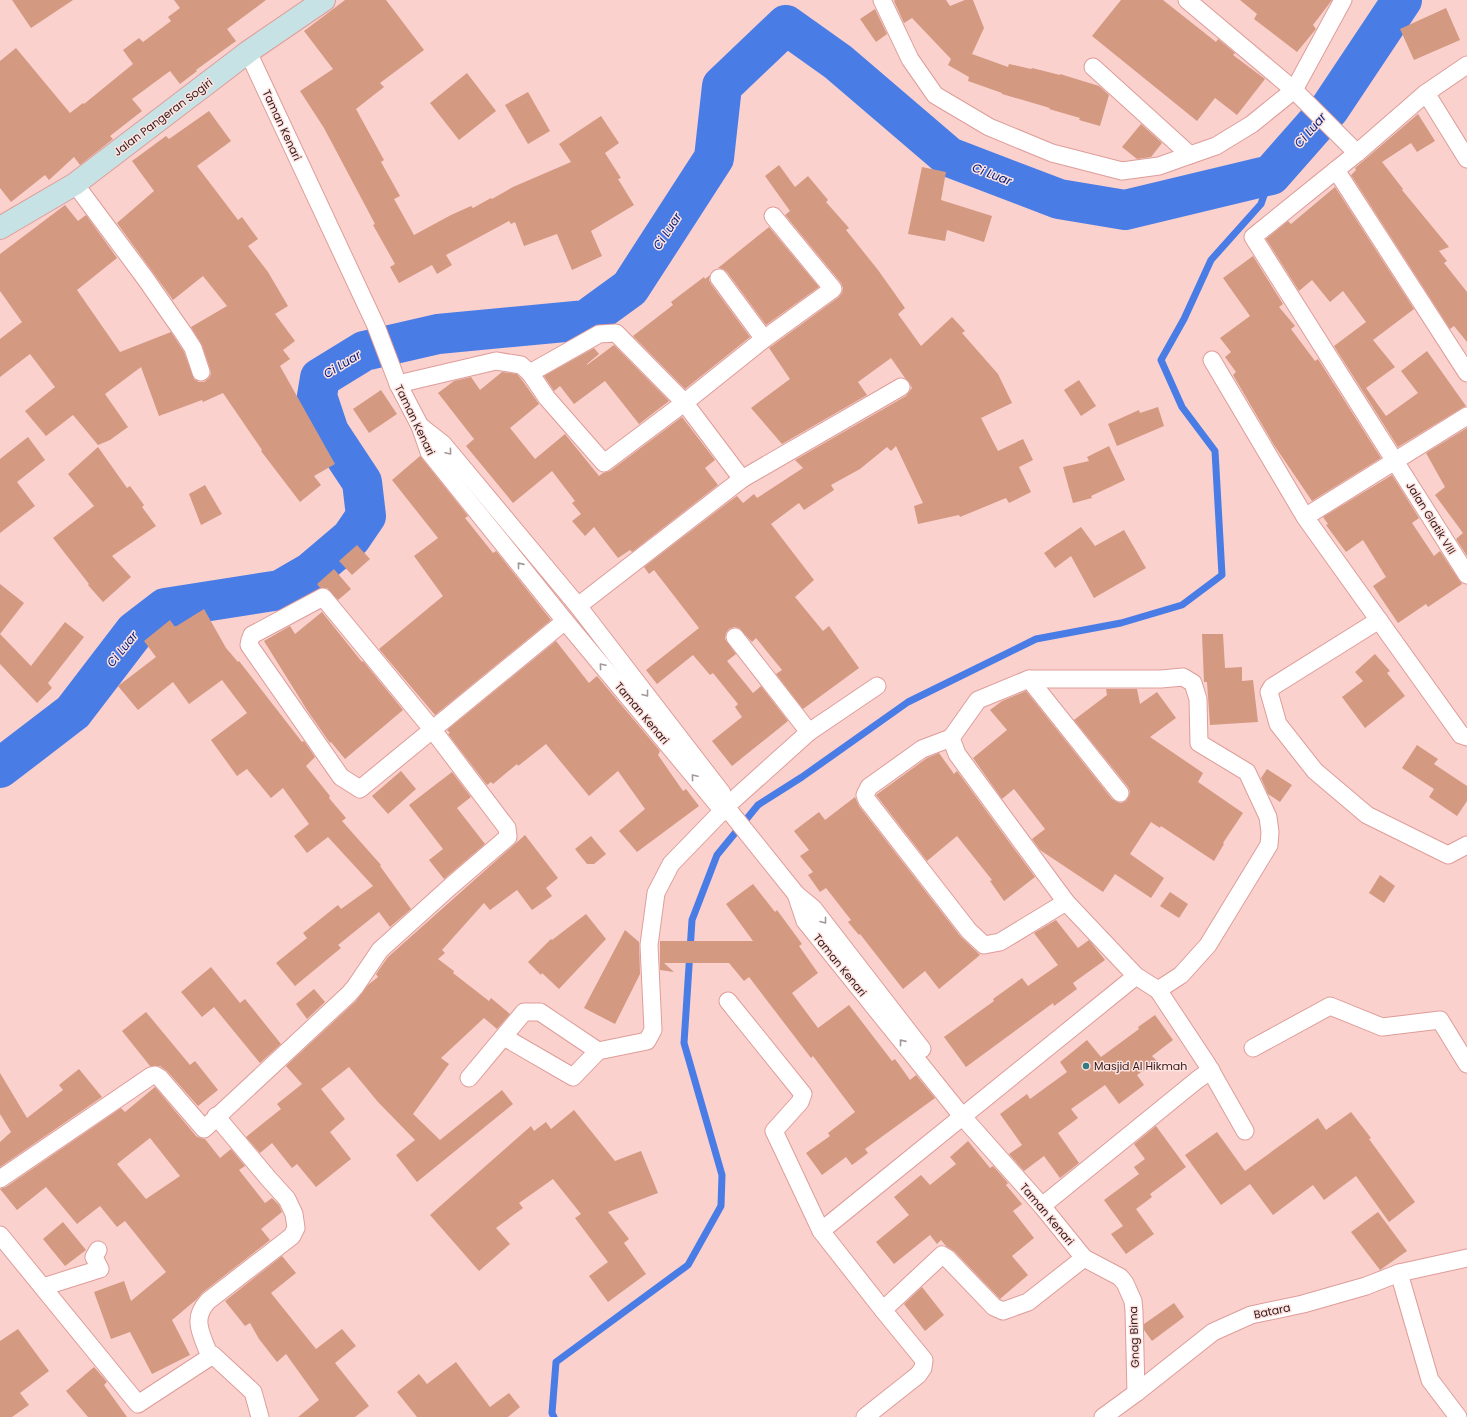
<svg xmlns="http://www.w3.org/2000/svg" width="1467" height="1417" font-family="Poppins,sans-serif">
	<rect width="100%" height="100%" fill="#fbd1ce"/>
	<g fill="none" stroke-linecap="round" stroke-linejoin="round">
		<polyline stroke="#4a7ce6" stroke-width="7" points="554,1417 552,1413 556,1362 688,1265 721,1206 722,1175 684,1043 692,920 717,855 758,805 802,777 908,702 1036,639 1121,623 1182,605 1222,575 1215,451 1182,407 1161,360 1184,319 1211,260 1261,204 1271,175"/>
		<polyline stroke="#4a7ce6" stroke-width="40" points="0,768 73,712 135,631 165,608 280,590 311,572 351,538 366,516 362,482 329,432 317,396 320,378 364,351 438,334 586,320 630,288 714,158 722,86 786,25 838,62 949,157 1059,199 1125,210 1271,175 1330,108 1402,0"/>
	</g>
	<g fill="#d39981" fill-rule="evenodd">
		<polygon points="12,0 73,0 31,28"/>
		<polygon points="174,0 266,0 227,29 236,41 196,70 197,71 180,84 170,71 132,99 142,111 110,136 113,139 80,165 74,157 49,180 45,175 11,202 0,188 0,61 16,48 70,113 83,103 84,104 133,64 123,50 139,38 143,42 171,21 168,17 180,8"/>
		<polygon points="345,0 386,0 424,50 380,83 384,87 356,109 384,160 381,162 400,196 394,199 414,235 451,215 471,206 473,208 491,198 492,199 513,187 571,162 559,144 601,116 619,143 605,153 621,178 618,179 634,205 591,231 602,256 572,270 557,234 524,246 515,222 511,224 509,221 446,255 452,265 437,274 432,265 399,283 390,267 395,264 373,225 375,224 324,128 300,91 333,69 304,31"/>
		<polygon points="895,0 946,0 950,6 965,0 973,0 984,28 972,54 1008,67 1009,64 1031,69 1032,68 1060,75 1060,74 1099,86 1109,95 1100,126 1079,120 1080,118 1049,109 1050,108 1002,94 1002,93 968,81 969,77 948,65 951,59 912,18 904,23 894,1"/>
		<polygon points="1121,0 1163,0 1216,42 1218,39 1235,53 1233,55 1265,79 1237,115 1215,98 1197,121 1092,36"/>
		<polygon points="1240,0 1332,0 1313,25 1316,29 1297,52 1254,19 1257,14"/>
		<polygon points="1446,8 1460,40 1414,60 1400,29"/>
		<polygon points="875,9 887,34 876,42 860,19"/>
		<polygon points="467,73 496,111 459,140 430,103"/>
		<polygon points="528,92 550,131 528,144 505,105"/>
		<polygon points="209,111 231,141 197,166 238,220 242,217 258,239 248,246 268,272 288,306 275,314 295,341 283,350 290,359 280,366 335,464 314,476 321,485 300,502 261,451 262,450 223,393 203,402 202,400 159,416 141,367 105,394 128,427 110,440 98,445 73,415 46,436 25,411 55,387 30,354 0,377 0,339 22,322 0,291 0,254 65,205 78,221 86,215 117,258 77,290 120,352 171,332 184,352 194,379 199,382 204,382 209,378 211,374 210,369 202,345 191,327 227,306 203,276 173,300 117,223 154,191 132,161 166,136 169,139"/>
		<polygon points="1418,114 1435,141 1417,152 1411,143 1382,162 1403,189 1402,190 1449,247 1439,251 1447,261 1444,263 1467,292 1467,342 1454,326 1450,329 1351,175 1356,170 1355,168"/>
		<polygon points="1141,124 1162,143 1151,157 1137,159 1122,147"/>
		<polygon points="779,165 795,187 808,176 828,200 826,202 849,228 846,230 878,270 905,308 898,314 921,346 952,317 965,331 962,333 998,374 1012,403 981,418 998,451 1023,439 1033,460 1019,467 1031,492 1009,503 1006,498 960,517 959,515 918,524 914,506 923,503 896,446 891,451 887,447 860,469 831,485 834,490 804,510 799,503 771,524 814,580 795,597 823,631 829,626 859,668 803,709 776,674 782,670 756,638 752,642 739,628 734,627 729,629 726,633 725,639 736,654 727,661 753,693 761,686 788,721 732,766 712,741 742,717 735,707 738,704 713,673 710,675 693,655 657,684 646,670 699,628 654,570 649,574 644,567 730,501 737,496 743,503 754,494 757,498 803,468 795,460 906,396 912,388 909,382 905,378 891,358 858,382 867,395 782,444 751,408 790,379 769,348 839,297 842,293 843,288 841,283 785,215 790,211 765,176"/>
		<polygon points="922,167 946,172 941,200 992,216 984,242 947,230 945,241 908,234"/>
		<polygon points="1335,187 1414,309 1373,340 1395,367 1366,388 1386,416 1418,393 1401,371 1427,351 1466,406 1462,408 1398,447 1334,346 1366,322 1343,291 1330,302 1312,280 1299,291 1266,239 1288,221 1291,224"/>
		<polygon points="769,227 819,287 766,325 727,272 723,269 718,268"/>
		<polygon points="1253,256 1283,304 1279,307 1295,326 1291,329 1315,361 1318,359 1381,458 1312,501 1274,445 1233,375 1236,372 1225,357 1231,352 1220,338 1250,316 1223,278"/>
		<polygon points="710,275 709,280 711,284 750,337 685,389 633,336 673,305 671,302 704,277 705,279"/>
		<polygon points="614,345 669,401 639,424 605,381 574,404 560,386 554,391 544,376 594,348 599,354 587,364 587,365"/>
		<polygon points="502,372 517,374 522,380 539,404 510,428 535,459 565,434 599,476 603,473 610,471 682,417 715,460 705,468 718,485 632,552 630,550 618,558 594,527 585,536 572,521 581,514 572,503 575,501 552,471 513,503 466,446 474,439 438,393 454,381 471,377 480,390"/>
		<polygon points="1079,380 1096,406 1081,416 1064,390"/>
		<polygon points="381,390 397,414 369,433 353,409"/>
		<polygon points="1158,407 1164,426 1117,446 1108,424 1139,410 1140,413"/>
		<polygon points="1467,428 1467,556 1456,539 1463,533 1435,495 1445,487 1426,453"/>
		<polygon points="28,437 45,460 17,482 35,506 0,533 0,459"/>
		<polygon points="1109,446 1125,480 1091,496 1092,498 1073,503 1063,467 1089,461 1087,457"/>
		<polygon points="98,447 127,488 130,486 144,505 142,507 156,526 112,556 131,577 103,602 88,585 89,584 53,538 94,506 68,474"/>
		<polygon points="420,456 468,516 465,518 493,553 496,551 551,620 435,715 379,649 443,596 414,556 438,538 392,480"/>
		<polygon points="1392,475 1419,518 1412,523 1434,556 1440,551 1459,580 1462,584 1428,607 1426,604 1398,623 1373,586 1386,577 1363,540 1346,552 1326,525 1328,524 1323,517"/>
		<polygon points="205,485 222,514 201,525 189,494"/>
		<polygon points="1081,527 1095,546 1124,530 1146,568 1094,598 1071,556 1055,568 1044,553"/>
		<polygon points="357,545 370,559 352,575 339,561"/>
		<polygon points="334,569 351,589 338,600 327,588 320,588 317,584"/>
		<polygon points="0,584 24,603 0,634 31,666 65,622 84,637 48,683 52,688 37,703 0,664"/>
		<polygon points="204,609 226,648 238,662 239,661 302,742 304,741 315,757 306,766 330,796 329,798 346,818 342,821 381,865 380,866 411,909 390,927 379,912 338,945 341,948 295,986 276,963 307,938 303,933 338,905 341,909 373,886 328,837 307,853 294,836 309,824 283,788 271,798 247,769 237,776 211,740 247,713 222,680 189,704 173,682 138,710 118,686 156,657 144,641 170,620 175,627"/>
		<polygon points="322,612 362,662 363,661 403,710 345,759 331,742 330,743 307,710 264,641 290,626 295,634"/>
		<polygon points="1202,634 1223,634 1225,668 1242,667 1242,681 1253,680 1258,722 1210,725 1207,682 1204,682"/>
		<polygon points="556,641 589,683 597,676 660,751 658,755 683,791 686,789 699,806 637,852 619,831 645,809 618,771 589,796 546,744 518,766 517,764 493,784 491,782 487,785 448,734 450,733 447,730"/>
		<polygon points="1375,654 1390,671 1387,673 1405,696 1365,728 1342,697 1363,681 1355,672"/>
		<polygon points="1106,689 1137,689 1140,704 1157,692 1176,718 1150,737 1203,773 1198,782 1243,813 1223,843 1224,844 1214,861 1161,826 1160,828 1151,822 1130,854 1164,878 1151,898 1115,874 1103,892 1040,850 1032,839 1045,829 1014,789 1002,799 973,758 1007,730 990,710 1002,701 1026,691 1112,799 1117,802 1121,803 1126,801 1129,796 1130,791 1128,787 1074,720 1107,695"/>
		<polygon points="1417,745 1438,759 1434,764 1467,786 1467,801 1457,816 1429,797 1434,789 1402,768"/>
		<polygon points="939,753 954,774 957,771 1035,877 1004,901 990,881 992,880 957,836 927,861 876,795 927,758"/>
		<polygon points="1267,769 1292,785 1280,802 1268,794 1261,778"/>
		<polygon points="401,771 416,789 388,814 372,796"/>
		<polygon points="452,772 471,797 457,808 485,844 444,879 429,860 443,849 409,805"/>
		<polygon points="855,797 859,806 961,937 980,955 939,989 925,971 903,989 860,934 859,935 848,922 851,920 826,888 820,892 808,875 813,872 800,856 809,850 794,831 819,812 825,820"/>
		<polygon points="525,835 558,878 546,888 552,896 532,910 517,890 490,910 484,903 442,950 445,953 438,959 454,971 453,973 489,1001 491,998 510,1014 497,1029 484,1018 441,1058 449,1064 413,1114 440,1140 502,1090 513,1104 417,1182 396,1155 415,1140 378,1102 349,1067 321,1089 345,1119 330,1132 351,1159 316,1187 297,1164 292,1168 272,1143 260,1153 246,1137 281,1109 277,1104 302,1084 286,1066 356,1001 368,985 378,977 376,974 388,957"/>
		<polygon points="591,836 606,854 594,864 587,864 575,849"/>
		<polygon points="1380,875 1395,886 1384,903 1369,893"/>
		<polygon points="753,884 775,912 777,910 802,944 799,946 818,973 792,993 818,1028 849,1005 892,1061 895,1059 910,1080 916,1075 935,1098 865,1149 868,1153 852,1165 846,1157 822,1175 806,1153 830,1136 828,1133 855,1112 813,1056 811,1058 749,977 744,981 729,963 664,963 674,972 660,970 660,941 753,941 726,904"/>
		<polygon points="1170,892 1188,904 1179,918 1160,906"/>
		<polygon points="586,914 606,939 559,989 542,973 541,975 528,962 551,939 552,940"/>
		<polygon points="1056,920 1078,948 1089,940 1105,960 1073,983 1077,989 1054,1006 1053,1003 966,1067 944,1037 994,1001 993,999 1022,978 1028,986 1058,965 1034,933"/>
		<polygon points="625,930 639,942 640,974 615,1024 584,1008"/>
		<polygon points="211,967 240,1003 245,999 281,1044 260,1063 214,1007 202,1017 181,992"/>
		<polygon points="314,989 325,1002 307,1019 296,1004"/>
		<polygon points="146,1012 190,1065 195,1061 218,1090 198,1106 167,1071 160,1066 150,1066 122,1031"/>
		<polygon points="1155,1015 1173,1040 1152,1056 1157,1061 1137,1075 1144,1085 1119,1104 1105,1085 1071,1109 1078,1118 1058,1133 1079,1163 1060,1178 1044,1156 1024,1171 1009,1154 1022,1145 1000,1114 1027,1094 1030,1099 1067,1072 1060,1062 1087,1040 1101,1057 1139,1029 1138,1027"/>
		<polygon points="79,1069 102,1097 0,1167 0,1142 11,1132 0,1114 0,1073 27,1118 63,1090 59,1085"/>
		<path d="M 155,1087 L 196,1136 L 200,1138 L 205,1139 L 220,1158 L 231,1149 L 245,1166 L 239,1170 L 265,1203 L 272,1198 L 279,1205 L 282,1212 L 261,1229 L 270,1240 L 202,1293 L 197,1299 L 172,1320 L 190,1355 L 152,1374 L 130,1332 L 111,1339 L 94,1292 L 124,1281 L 131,1301 L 166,1272 L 125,1221 L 117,1227 L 100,1206 L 77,1224 L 46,1187 L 17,1210 L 0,1189 L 6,1187 L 121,1108 L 125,1112 ZM 150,1138 L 180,1176 L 146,1199 L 117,1164 Z"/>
		<polygon points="574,1110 615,1161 641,1151 658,1193 608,1212 629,1239 624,1243 646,1274 608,1302 589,1276 608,1262 575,1218 581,1214 553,1179 519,1203 523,1208 496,1228 510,1244 479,1271 430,1215 531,1126 534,1131 546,1122 551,1129"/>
		<polygon points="1351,1112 1371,1138 1369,1139 1415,1202 1389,1222 1356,1176 1324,1200 1313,1185 1273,1215 1250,1184 1221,1205 1185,1155 1217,1132 1245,1171 1318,1118 1326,1130"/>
		<polygon points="1156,1126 1186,1167 1150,1194 1152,1197 1136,1209 1154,1234 1126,1254 1111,1234 1123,1226 1104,1200 1139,1174 1134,1167 1145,1159 1134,1144"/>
		<polygon points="968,1141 990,1168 993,1166 1008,1183 1006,1185 1022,1204 1013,1211 1034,1238 1012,1256 1028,1275 1000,1299 954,1251 946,1246 941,1240 937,1244 930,1235 894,1264 876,1242 909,1215 894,1197 921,1175 930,1185 956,1164 950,1157"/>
		<polygon points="1378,1212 1407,1251 1380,1270 1351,1232"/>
		<polygon points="63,1222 86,1250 65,1266 43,1239"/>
		<polygon points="282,1256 296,1273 271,1293 316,1349 342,1329 356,1346 335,1363 369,1406 355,1417 298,1417 319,1400 286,1354 277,1362 259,1339 250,1323 245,1326 225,1301"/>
		<polygon points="922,1287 944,1315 925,1331 904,1304"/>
		<polygon points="1174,1303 1184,1317 1152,1341 1144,1330 1144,1324"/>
		<polygon points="18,1329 49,1371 20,1393 29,1405 12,1417 0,1417 0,1341"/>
		<polygon points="456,1362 490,1407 509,1393 520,1407 508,1417 417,1417 397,1392 419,1374 427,1384"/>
		<polygon points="94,1367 107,1382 104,1385 127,1417 88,1417 66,1391"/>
	</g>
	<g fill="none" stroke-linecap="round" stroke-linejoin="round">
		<g stroke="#de9d99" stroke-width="19">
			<g id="street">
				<polyline points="882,0 910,59 935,95 989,127 1052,153 1122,171 1159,166 1190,155 1216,146 1252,124 1294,90 1343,0"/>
				<polyline points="1187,0 1294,90 1357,153 1253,237 1467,575"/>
				<polyline points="248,52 376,326 398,384 420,426 429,452 565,621 723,811 731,813 796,894 805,921 962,1116 1042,1206 1084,1258 1120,1277 1125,1283 1133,1301 1134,1311 1136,1393"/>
				<polyline points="1093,67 1190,155"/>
				<polyline points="1426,93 1467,159"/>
				<polyline points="1357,153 1426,93 1467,65"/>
				<polyline points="1336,170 1467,373"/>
				<polyline points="75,184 145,278 184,334 193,348 201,372"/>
				<polyline points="719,278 764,339"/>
				<polyline points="1212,360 1305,517 1461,735 1467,737"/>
				<polyline points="530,373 599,334 616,333 684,402 742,479 578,606"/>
				<polyline points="398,384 496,361 521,365 530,373 547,398 604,463 684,403 764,339 833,289 773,216"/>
				<polyline points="420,426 443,444 578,606 722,793"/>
				<polyline points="742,479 901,387"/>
				<polyline points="1305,517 1467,416"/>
				<polyline points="1379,620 1272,687 1269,692 1278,724 1315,771 1367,815 1448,855 1467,845"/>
				<polyline points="735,637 809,732"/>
				<polyline points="1029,679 1120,793"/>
				<polyline points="951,738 922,749 869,787 865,795 867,800 969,931 984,945 1000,942 1066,902"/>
				<polyline points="796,894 813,908 922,1049"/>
				<polyline points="1158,990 1207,1064 1245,1131"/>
				<polyline points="728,1001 803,1094 800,1102 774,1131 821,1231"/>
				<polyline points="504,1037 573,1077 598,1051 647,1041 653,1030 649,945 656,893 671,864 730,803 809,732 877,686"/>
				<polyline points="1253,1048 1330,1006 1382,1027 1440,1020 1467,1064"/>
				<polyline points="469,1078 524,1012 540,1012 598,1051"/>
				<polyline points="0,1179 151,1076 155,1075 160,1078 204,1129 349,994 355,987 380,950 451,886 508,837 507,828 432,729 323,597 252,635 250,640 249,645 341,777 360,789 565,621"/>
				<polyline points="1042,1206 1197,1080 1211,1070"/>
				<polyline points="0,1235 138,1404 213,1355 253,1392 260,1417"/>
				<polyline points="1399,1273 1430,1380 1458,1417"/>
				<polyline points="43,1287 100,1269 94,1257 98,1250"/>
				<polyline points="883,1310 942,1255 947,1258 994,1307 1003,1311 1028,1302 1084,1258"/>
				<path d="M 210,1357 C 203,1336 190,1320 208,1301 L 292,1236 L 296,1228 L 294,1214 L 287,1199 L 268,1178 L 216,1116"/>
				<polyline points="865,1417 918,1375 923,1368 924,1360 883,1310 821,1231 1136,976 1066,902 957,754 951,738 978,700 1029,679 1161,679 1183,677 1193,683 1198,699 1199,743 1247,772 1268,817 1270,832 1269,845 1208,945 1181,975 1158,990 1136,976"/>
				<polyline points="1103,1417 1136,1393 1213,1332 1251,1315 1303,1304 1366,1286 1399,1273 1467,1258"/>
			</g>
		</g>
		<g stroke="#de9d99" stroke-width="24">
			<polyline id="secondary" points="0,228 75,184 248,52 324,0"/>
		</g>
		<use href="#street" stroke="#fff" stroke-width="17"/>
		<use href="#secondary" stroke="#c6e2e5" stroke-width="22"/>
	</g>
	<defs><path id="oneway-chevron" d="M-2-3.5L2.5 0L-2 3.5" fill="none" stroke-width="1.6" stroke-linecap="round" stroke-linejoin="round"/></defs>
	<g stroke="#a29897">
		<use href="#oneway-chevron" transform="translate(449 452) rotate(50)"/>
		<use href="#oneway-chevron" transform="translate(520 565) rotate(-129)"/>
		<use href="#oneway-chevron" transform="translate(602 666) rotate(-130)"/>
		<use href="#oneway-chevron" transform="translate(646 694) rotate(52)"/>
		<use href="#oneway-chevron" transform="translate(694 777) rotate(-130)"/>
		<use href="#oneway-chevron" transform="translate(824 921) rotate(52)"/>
		<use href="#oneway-chevron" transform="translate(902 1042) rotate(-129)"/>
	</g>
	<circle fill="#347c83" stroke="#fee2e0" stroke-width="1.5" cx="1086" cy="1066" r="4"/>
	<g text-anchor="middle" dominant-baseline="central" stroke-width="3" stroke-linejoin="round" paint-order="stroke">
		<g font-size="11" fill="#311918" stroke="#fee2e0">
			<text transform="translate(163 117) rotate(-37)">Jalan Pangeran Sogiri</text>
			<text transform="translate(282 125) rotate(65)">Taman Kenari</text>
			<text transform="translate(415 420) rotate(64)">Taman Kenari</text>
			<text transform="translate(1431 518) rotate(58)">Jalan Glatik VIII</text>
			<text transform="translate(642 713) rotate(50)">Taman Kenari</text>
			<text transform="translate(840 965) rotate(51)">Taman Kenari</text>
			<text transform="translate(1047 1214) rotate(50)">Taman Kenari</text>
			<text transform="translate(1272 1311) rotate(-12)">Batara</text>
			<text transform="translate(1134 1337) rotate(-92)">Gnag Bima</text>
		</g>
		<g font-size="11" fill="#311918" stroke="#fee2e0" text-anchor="start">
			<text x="1094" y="1066">Masjid Al Hikmah</text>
		</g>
		<g font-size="12" font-style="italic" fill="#001f7c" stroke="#fee2e0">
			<text transform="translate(1310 130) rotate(-49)">Ci Luar</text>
			<text transform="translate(992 174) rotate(21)">Ci Luar</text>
			<text transform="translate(667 231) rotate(-57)">Ci Luar</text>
			<text transform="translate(342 364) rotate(-31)">Ci Luar</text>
			<text transform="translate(122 649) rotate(-51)">Ci Luar</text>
		</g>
	</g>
</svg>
